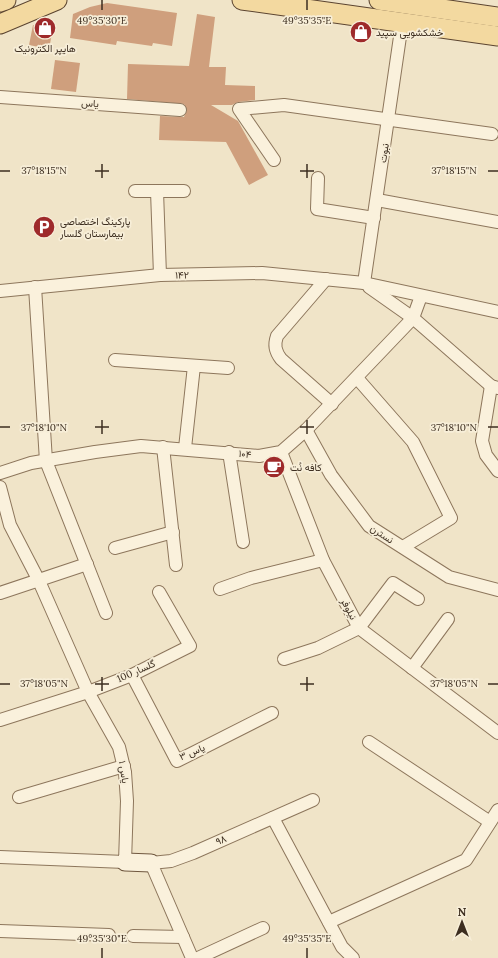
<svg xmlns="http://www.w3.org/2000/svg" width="498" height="958" font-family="Lora,Vazirmatn,serif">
	<rect width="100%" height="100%" fill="#f0e4c8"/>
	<g fill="#cf9f7d">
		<polygon points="107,3 177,13 172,46 153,43 152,46 117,41 116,45 70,38 73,14 90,7"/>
		<polygon points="197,14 215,17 209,67 226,67 225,85 255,86 255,100 238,102 232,105 211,105 238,121 268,175 249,185 226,142 159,140 160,116 184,117 187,110 184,104 127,99 128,64 189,66"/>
		<polygon points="44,21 54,23 49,49 29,45 33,25 43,25"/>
		<polygon points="55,60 80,63 76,92 51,89"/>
	</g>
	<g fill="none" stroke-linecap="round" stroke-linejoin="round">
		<g stroke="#8d765c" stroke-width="14">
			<g id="street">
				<polyline points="0,97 180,110"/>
				<polyline points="274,160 239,109 284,105 492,134"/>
				<polyline points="318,178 317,209 374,218"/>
				<polyline points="135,191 184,191"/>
				<polyline points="157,191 160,275"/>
				<polyline points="377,200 498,222"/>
				<path d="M 326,279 L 277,336 C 274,345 275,351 281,359 L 332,404"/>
				<polyline points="364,283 402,23"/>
				<polyline points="35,287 46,461 106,613"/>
				<polyline points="369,287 413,318 491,386 498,388"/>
				<polyline points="0,291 160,275 262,273 364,283 498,312"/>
				<polyline points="115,360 228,368"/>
				<polyline points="357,378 413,442 451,518 403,547"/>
				<polyline points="491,386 482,441 486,455 498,471"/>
				<polyline points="306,430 331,475 369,526 449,577 498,590"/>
				<polyline points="163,447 176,565"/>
				<polyline points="185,448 194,366"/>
				<polyline points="229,452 243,542"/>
				<polyline points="281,452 323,560 359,628 498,733"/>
				<polyline points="0,473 31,463 95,452 141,446 259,456 281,452 306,430 413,318 421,296"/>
				<polyline points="0,487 10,525 39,581 88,692 119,747 125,772 127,801 125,862 0,857"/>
				<polyline points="115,548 173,532"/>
				<polyline points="220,589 251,578 323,560"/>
				<polyline points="0,593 87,564"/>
				<polyline points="284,659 318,648 359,628 393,583 418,599"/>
				<polyline points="412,668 448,619"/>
				<polyline points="132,675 177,761 272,713"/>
				<polyline points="0,720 88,692 132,675 190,646 159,592"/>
				<polyline points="369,742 490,822"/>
				<polyline points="19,797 124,766"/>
				<polyline points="273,818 342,947 353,958"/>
				<polyline points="329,922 466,860 498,810"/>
				<polyline points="0,931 109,935"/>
				<polyline points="133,936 183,937"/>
				<polyline points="192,958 151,863 171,861 193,853 313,800"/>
				<polyline points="198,958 263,928"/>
			</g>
		</g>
		<g stroke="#6f573f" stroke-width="19">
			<polyline id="secondary" points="125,862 151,863"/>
		</g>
		<g stroke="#5b4430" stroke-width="21">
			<g id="primary">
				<polyline points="242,0 498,36"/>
				<polyline points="379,0 498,17"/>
				<polyline points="0,2 6,0"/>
				<polyline points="0,24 57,0"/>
			</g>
		</g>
		<use href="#street" stroke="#faf1dc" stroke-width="12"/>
		<use href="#secondary" stroke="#faf1dc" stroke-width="17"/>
		<use href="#primary" stroke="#f3d9a0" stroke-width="19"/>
	</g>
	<path fill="none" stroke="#3d2e20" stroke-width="1.5" d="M 102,0 L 102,10M 307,0 L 307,10M 102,164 L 102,178M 307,164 L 307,178M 0,171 L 10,171M 95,171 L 109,171M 300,171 L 314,171M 488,171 L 498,171M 102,420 L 102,434M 307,420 L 307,434M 0,427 L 10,427M 95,427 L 109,427M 300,427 L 314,427M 488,427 L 498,427M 102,677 L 102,691M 307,677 L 307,691M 0,684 L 10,684M 95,684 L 109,684M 300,684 L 314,684M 488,684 L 498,684M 102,948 L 102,958M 307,948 L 307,958"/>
	<defs>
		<g id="shop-disc" transform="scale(1.15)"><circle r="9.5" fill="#9e2a2b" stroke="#f7eed8"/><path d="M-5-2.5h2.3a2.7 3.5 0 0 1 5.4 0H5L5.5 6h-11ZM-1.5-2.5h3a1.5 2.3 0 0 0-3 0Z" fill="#fff"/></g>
		<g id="parking-disc" transform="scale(1.15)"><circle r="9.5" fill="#9e2a2b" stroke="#f7eed8"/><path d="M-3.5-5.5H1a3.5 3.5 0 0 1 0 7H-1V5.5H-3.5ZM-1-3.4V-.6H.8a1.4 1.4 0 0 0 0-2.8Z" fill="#fff"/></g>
		<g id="cafe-disc" transform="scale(1.15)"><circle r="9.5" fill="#9e2a2b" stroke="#f7eed8"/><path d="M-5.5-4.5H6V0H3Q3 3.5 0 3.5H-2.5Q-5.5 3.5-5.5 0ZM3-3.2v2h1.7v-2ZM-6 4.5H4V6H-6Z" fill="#fff"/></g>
	</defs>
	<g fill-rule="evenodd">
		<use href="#shop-disc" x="45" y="28"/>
		<use href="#shop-disc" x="361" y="32"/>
		<use href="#parking-disc" x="44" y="227"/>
		<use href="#cafe-disc" x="274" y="467"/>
	</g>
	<g text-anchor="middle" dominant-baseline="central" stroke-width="3.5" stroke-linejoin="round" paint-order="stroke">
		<g font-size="10" fill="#3d2e20" stroke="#f7eed8" text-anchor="start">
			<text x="376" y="32">خشکشویی سپید</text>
			<text x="45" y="48" text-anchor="middle">هایپر الکترونیک</text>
			<text x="60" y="221">پارکینگ اختصاصی<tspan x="60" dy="12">بیمارستان گلسار</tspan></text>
			<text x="290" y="467">کافه نُت</text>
		</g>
		<g font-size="10" fill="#3d2e20" stroke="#f7eed8">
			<text transform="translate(90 103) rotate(4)">یاس</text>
			<text transform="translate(384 153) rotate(-82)">نبوت</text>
			<text transform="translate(182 275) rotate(-1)">۱۴۲</text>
			<text transform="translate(245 454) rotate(7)">۱۰۴</text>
			<text transform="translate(382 534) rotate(34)">نسترن</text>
			<text transform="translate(349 609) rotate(62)">نیلوفر</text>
			<text transform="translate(136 671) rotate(-24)">گلسار 100</text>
			<text transform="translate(192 752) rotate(-23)">یاس ۳</text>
			<text transform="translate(124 772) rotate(81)">یاس ۱</text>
			<text transform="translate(221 840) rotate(-23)">۹۸</text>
		</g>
	</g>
	<g font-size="10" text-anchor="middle" fill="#3d2e20" stroke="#f7eed8" stroke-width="3.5" stroke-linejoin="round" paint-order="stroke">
		<text x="102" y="24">49°35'30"E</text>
		<text x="307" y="24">49°35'35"E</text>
		<text x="44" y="174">37°18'15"N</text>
		<text x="454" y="174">37°18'15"N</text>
		<text x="44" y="431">37°18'10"N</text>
		<text x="454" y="431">37°18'10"N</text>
		<text x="44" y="687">37°18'05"N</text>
		<text x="454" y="687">37°18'05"N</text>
		<text x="102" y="942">49°35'30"E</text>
		<text x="307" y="942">49°35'35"E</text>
	</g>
	<g transform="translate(462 922)" stroke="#f7eed8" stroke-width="3" paint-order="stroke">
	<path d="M0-3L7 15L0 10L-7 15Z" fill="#3d2e20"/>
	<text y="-6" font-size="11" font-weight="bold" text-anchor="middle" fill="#3d2e20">N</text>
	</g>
</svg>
